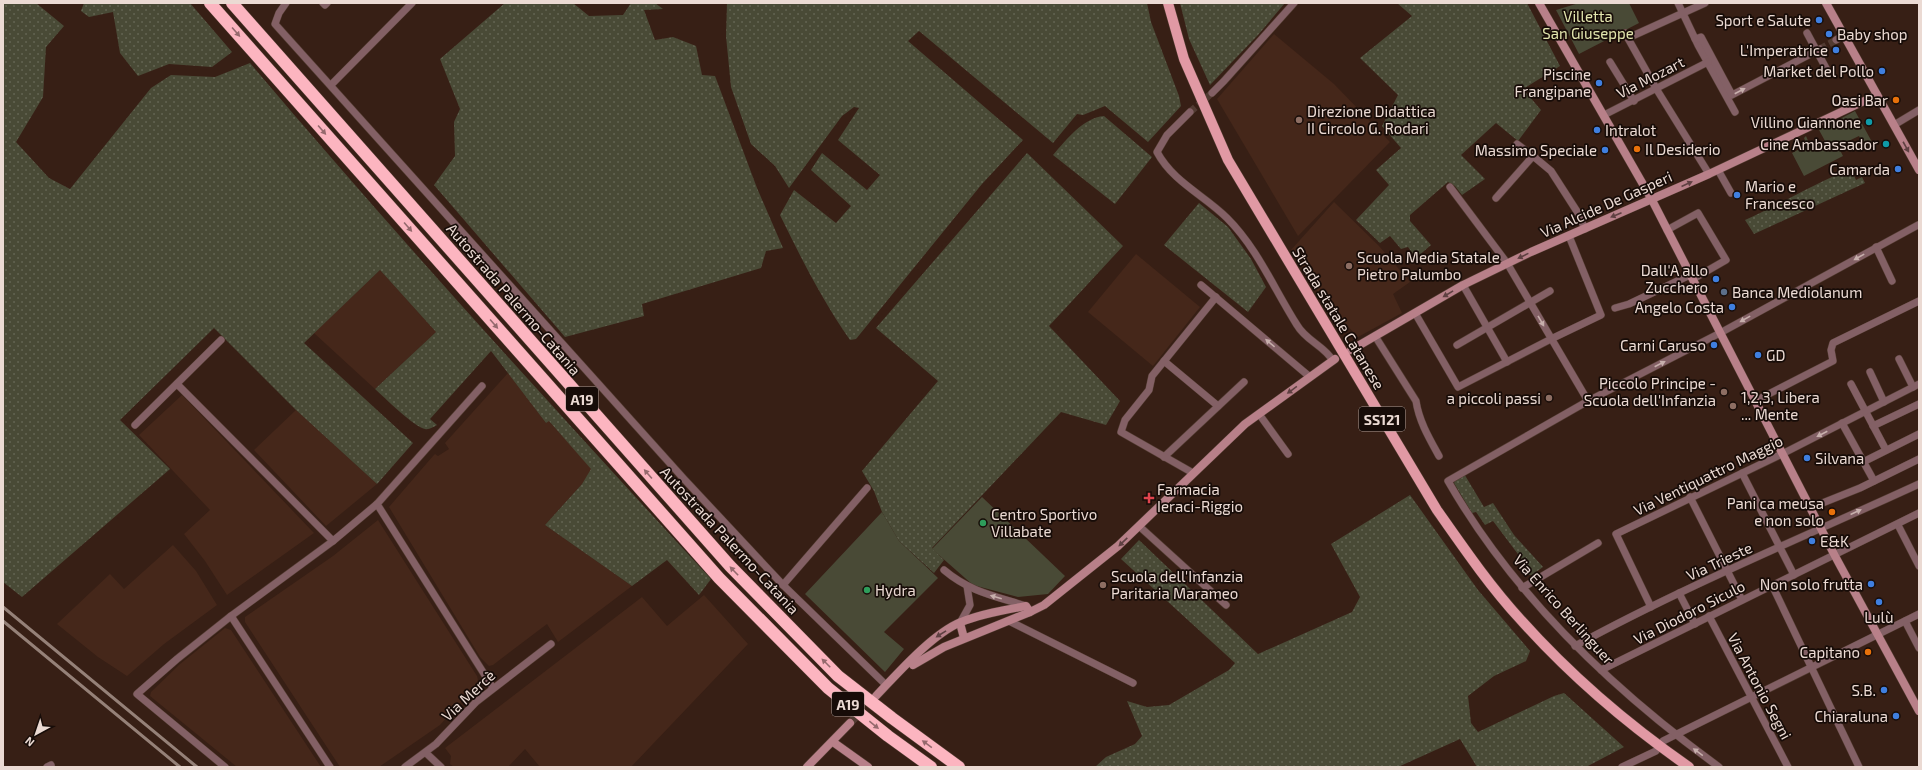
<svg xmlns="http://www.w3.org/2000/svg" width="1922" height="770" font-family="'Exo 2',sans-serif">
	<defs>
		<pattern id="grass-dots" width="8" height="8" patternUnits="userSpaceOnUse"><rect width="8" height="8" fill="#494a36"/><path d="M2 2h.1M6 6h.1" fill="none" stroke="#636452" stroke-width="1.8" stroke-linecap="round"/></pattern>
	</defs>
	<rect width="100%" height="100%" fill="#371f15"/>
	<g fill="#45271a">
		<polygon points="1274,34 1334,84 1390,142 1298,236 1217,99"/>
		<polygon points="1334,202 1379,246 1410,282 1393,294 1402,313 1358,337 1323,300 1291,250"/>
		<polygon points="1136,254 1200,307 1153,366 1088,312"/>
		<polygon points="380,270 436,332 375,389 314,333"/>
		<polygon points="508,373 546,423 548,420 592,469 582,484 545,525 632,586 558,642 547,624 493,665 489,666 480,657 389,507 433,456 435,454 438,456 449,449 445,443"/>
		<polygon points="182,395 314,533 227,595 205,561 184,534 210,510 139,435"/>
		<polygon points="296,410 377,484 326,526 254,450"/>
		<polygon points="378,520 477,676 478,680 475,686 440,725 379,767 340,767 245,622 245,617 333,556"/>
		<polygon points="173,545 196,571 217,605 164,644 127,676 98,657 57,624 110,574 124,589"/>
		<polygon points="704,595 748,644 631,767 540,767 525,749 508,767 454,767 450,764 451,756 445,748 642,597 667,626"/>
		<polygon points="225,628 231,630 321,767 237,767 150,696 151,692 180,664"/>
	</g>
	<g fill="url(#grass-dots)">
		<path d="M 3,3 L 36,3 L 64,26 L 46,47 L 43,97 L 16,142 L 49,178 L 70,189 L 151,88 L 171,75 L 215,77 L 250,63 C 399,239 554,409 711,579 L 699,595 L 667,560 L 632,586 L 545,525 L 582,484 L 591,469 L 549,421 L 546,423 L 491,351 L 430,419 L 437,425 C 433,427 429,430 425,429 C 414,427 384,397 375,389 L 436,332 L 380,270 L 304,343 L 413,443 L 377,484 L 296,410 L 214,328 L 120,420 L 170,469 L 22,597 L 3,582 Z"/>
		<polygon points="84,3 190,3 232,52 212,67 169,64 138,76 120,53 113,12 89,17 81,11"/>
		<polygon points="505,3 573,3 589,16 623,15 631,3 655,3 663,9 644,10 655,40 673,37 696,46 702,75 715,76 757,188 783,248 766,251 761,268 642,304 644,316 565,337 434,185 455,156 454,122 460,109 440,59"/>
		<path d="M 1147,3 L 1151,22 L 1179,96 L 1181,106 L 1148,142 L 1105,106 L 1083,115 L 1077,114 L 1053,143 L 919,31 L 908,41 L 1023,140 L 982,184 L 856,339 L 850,340 C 822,300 801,258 780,215 L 794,190 L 836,223 L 851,206 L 811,170 L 822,153 L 867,190 L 880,175 L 838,140 L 859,108 L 854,107 L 842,116 L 789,188 L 775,166 L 751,144 L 731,87 L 726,36 L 727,3 Z"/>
		<polygon points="1180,3 1285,3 1258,35 1210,85 1189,39"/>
		<polygon points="1397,3 1527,3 1560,66 1523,89 1541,110 1518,141 1496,123 1461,155 1485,179 1462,195 1455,186 1448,182 1410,215 1410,221 1431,245 1416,258 1408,247 1401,249 1390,236 1380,243 1356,220 1389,185 1376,170 1401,148 1382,126 1398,95 1360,58 1412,16"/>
		<path d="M 1104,116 L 1152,157 L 1115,204 L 1053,155 C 1067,139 1083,118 1104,116 Z"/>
		<polygon points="1027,153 1123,246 1049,326 1120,401 1106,425 1061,412 932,548 944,560 934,573 899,541 882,512 874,491 862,471 938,381 876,328"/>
		<path d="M 1851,169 L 1856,180 L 1862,177 L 1865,183 L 1754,234 L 1745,220 C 1781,204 1815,183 1851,169 Z"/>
		<polygon points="1199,203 1228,227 1251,259 1266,287 1248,312 1164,245"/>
		<polygon points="1463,472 1484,507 1493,503 1514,535 1543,567 1532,575 1525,575 1521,570 1527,566 1493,521 1485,525 1476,512 1472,513 1454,483 1457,476"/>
		<polygon points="1410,495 1478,590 1530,651 1526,661 1494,676 1468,696 1471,723 1478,732 1554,696 1564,693 1624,747 1586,767 1477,767 1460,739 1398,767 1095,767 1106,757 1135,744 1142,736 1127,701 1147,707 1169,705 1229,670 1235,663 1121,559 1139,540 1258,654 1352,612 1360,597 1331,544"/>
	</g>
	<g fill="#494a36">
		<polygon points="1579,3 1629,3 1639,23 1579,54 1556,10"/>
		<polygon points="1855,111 1872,142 1864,146 1859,136 1838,146 1843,156 1804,176 1792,153 1807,145 1804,138 1806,136 1809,143 1813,142 1815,146 1825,141 1819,130"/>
		<polygon points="982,497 1065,576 1048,594 1018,597 973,585 932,549"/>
		<polygon points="882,512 899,541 938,578 884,632 904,649 885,672 805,594"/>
	</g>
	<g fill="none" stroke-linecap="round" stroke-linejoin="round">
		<g stroke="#523b32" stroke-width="7" stroke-dasharray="7 3.5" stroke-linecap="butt">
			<polyline points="1820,49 1836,40"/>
			<polyline points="1190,112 1212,93"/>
		</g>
		<polyline stroke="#523b32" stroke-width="8" stroke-dasharray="8 4" stroke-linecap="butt" points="850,723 874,698"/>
		<g stroke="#543d33" stroke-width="8">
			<g id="street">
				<polyline points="286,3 279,13 275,24 684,479 783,585 886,685"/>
				<polyline points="323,3 325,5 327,3"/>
				<polyline points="1678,3 1698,45 1735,112"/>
				<polyline points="1625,33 1657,90 1709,174"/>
				<polyline points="1807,33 1827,70"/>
				<polyline points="1628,38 1705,3"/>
				<polyline points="1695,39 1701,37 1732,95 1820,49"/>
				<polyline points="1836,40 1844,35"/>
				<polyline points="1610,62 1634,101"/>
				<polyline points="331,85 412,3"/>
				<polyline points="1212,93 1224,81 1294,3"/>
				<path d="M 1190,112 L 1167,135 L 1157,152 C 1173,182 1204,195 1227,218 C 1258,249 1274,289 1297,325 C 1306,341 1325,346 1333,361"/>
				<polyline points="1604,115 1708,62"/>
				<polyline points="1894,125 1919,110"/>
				<polyline points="1517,144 1533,156"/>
				<polyline points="1718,170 1731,193"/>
				<polyline points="1450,187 1507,263 1588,401"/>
				<polyline points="1496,198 1533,156 1551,171 1578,213 1585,229"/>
				<polyline points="1667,230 1698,213 1726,260 1693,279"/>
				<polyline points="1876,247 1892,281"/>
				<polyline points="1201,285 1310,377"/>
				<polyline points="1463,285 1507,362"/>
				<polyline points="1615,308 1629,304 1690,275"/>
				<polyline points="1415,313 1458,387 1551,339 1601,315 1569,236"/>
				<path d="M 1375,336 L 1416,401 C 1419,421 1429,438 1439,456"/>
				<polyline points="1457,345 1550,291"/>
				<polyline points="1899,359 1913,387"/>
				<polyline points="1164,361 1218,406"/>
				<polyline points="1870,372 1884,402"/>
				<polyline points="177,384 333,541"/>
				<polyline points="1851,384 1886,450"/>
				<polyline points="1755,401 1833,361 1831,350 1833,343 1919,301"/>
				<polyline points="1259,414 1288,454"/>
				<polyline points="1842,423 1874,481"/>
				<polyline points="135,425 221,340"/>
				<polyline points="1873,426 1919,404"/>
				<polyline points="1164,457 1244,382"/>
				<polyline points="1863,462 1919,434"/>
				<polyline points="1193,473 1121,432 1125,420 1149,390 1152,376 1216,297"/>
				<polyline points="1742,473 1794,575"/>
				<polyline points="1690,497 1742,600"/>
				<polyline points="377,504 493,688"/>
				<polyline points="1810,508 1860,488 1919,459"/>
				<polyline points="1898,525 1919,566"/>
				<polyline points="1139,526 1226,605"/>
				<path d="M 944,570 C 970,592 995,596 1026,606"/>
				<polyline points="783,585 867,488"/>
				<polyline points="1772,585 1859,767"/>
				<polyline points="1522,588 1598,543"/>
				<polyline points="1679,593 1695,624"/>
				<polyline points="1651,607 1616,534 1782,454 1919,384"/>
				<polyline points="231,616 330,767"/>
				<polyline points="1709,616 1788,767"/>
				<polyline points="1009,621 1133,683"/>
				<polyline points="1905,621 1919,648"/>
				<polyline points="960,623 970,605 967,586"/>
				<path d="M 1575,646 C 1687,585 1804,537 1919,484"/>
				<polyline points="1601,670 1919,513"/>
				<polyline points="1663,741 1919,614"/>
				<polyline points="426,753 441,767"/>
				<polyline points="47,767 51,765"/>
				<polyline points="225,767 137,694 177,659 231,616 333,541 377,504 482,386"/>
				<polyline points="405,767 436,744 476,702 551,644"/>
				<polyline points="1622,767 1656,751"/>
				<path d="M 1719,767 C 1613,690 1514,596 1448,481 L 1588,401 L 1720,333 L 1918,225"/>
			</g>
		</g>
		<g stroke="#543d33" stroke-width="9">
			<g id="secondary">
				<polyline points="1539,3 1652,200 1835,556 1919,711"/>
				<polyline points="1826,3 1919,170"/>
				<polyline points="1351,350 1463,285 1531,252 1709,174 1877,95"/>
				<polyline points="960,623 964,638"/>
				<polyline points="913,665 944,647 1030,612"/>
				<path d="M 876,696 C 898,673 932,634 961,622 C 982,614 1004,610 1026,606 L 1030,612 L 1044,605 L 1118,546 L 1245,424 L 1335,359"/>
				<polyline points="833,742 868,767"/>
				<polyline points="807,767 850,723"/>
			</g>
		</g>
		<g stroke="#543d33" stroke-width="11">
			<path id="primary" d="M 1168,3 L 1184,59 L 1228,160 L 1437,510 C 1463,547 1489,585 1520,619 C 1570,675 1627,724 1689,767"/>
		</g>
		<g stroke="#543d33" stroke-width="13">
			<g id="highway">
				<polyline points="210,3 719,578 828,688 888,736 931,767"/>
				<polyline points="232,3 730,566 838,676 892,718 959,767"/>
			</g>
		</g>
		<use href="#street" stroke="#836065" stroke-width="7"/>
		<use href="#secondary" stroke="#b88089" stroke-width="8"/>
		<use href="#primary" stroke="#e199a4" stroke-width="10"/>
		<use href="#highway" stroke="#fcb5c0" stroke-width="12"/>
		<g stroke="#958178" stroke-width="3">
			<polyline points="3,607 197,767"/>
			<polyline points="3,621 180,767"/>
		</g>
	</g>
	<defs><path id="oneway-solid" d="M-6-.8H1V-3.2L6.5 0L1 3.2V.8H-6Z"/></defs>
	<g fill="#95696d">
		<use href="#oneway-solid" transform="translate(236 32) rotate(49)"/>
		<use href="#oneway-solid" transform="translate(322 130) rotate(49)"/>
		<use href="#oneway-solid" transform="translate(408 227) rotate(49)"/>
		<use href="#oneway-solid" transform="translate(494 324) rotate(49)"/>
		<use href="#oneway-solid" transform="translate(648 474) rotate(-131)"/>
		<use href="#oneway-solid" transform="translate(734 571) rotate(-134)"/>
		<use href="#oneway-solid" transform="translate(826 663) rotate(-135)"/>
		<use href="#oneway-solid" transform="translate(874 725) rotate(39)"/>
		<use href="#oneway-solid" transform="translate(927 744) rotate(-144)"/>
	</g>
	<g fill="#c7afac">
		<use href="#oneway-solid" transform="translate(1740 91) rotate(-28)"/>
		<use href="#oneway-solid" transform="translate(1859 257) rotate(151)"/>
		<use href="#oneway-solid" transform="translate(1745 319) rotate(151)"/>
		<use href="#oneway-solid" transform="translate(1541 321) rotate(60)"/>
		<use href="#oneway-solid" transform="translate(1270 343) rotate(-140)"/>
		<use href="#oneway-solid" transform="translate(1660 364) rotate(-27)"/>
		<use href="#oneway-solid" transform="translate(1822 434) rotate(153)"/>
		<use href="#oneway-solid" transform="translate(1856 512) rotate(-25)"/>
		<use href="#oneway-solid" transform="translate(996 597) rotate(-164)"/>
		<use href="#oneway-solid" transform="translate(1698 752) rotate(-144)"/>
	</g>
	<g fill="#5f4042">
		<use href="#oneway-solid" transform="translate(1906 147) rotate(61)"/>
		<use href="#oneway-solid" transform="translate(1687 184) rotate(-24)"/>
		<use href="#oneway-solid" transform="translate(1616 215) rotate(157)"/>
		<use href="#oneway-solid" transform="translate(1523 256) rotate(154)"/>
		<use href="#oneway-solid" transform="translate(1448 294) rotate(149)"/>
		<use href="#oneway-solid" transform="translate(1292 390) rotate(144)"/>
		<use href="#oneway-solid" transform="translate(1123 542) rotate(136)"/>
		<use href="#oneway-solid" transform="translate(941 634) rotate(148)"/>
	</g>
	<g fill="#3f7fe0" stroke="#170c08" stroke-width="1.5">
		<circle cx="1819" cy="20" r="4"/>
		<circle cx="1829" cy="34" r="4"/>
		<circle cx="1836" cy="50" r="4"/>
		<circle cx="1882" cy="71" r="4"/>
		<circle cx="1599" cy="83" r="4"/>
		<circle cx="1597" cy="130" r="4"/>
		<circle cx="1605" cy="150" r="4"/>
		<circle cx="1898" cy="169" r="4"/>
		<circle cx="1737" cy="195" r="4"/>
		<circle cx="1716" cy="279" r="4"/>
		<circle cx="1732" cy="307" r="4"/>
		<circle cx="1714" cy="345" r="4"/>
		<circle cx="1758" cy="355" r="4"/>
		<circle cx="1807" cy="458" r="4"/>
		<circle cx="1812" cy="541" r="4"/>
		<circle cx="1871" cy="584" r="4"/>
		<circle cx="1879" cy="602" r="4"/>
		<circle cx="1884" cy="690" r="4"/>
		<circle cx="1896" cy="716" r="4"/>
	</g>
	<g fill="#e8710a" stroke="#170c08" stroke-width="1.5">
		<circle cx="1896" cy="100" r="4"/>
		<circle cx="1637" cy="149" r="4"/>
		<circle cx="1832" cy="512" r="4"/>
		<circle cx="1868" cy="652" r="4"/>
	</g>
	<g fill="#8d6e63" stroke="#170c08" stroke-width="1.5">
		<circle cx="1299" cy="120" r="4"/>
		<circle cx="1349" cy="266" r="4"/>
		<circle cx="1724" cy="392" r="4"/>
		<circle cx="1549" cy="398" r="4"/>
		<circle cx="1733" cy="406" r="4"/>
		<circle cx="1103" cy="585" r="4"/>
	</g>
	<g fill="#0f9aa8" stroke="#170c08" stroke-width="1.5">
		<circle cx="1869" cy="122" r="4"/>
		<circle cx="1886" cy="144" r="4"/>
	</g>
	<circle fill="#5c6f8a" stroke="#170c08" stroke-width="1.5" cx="1724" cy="292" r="4"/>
	<path fill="#e0444e" stroke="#170c08" stroke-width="1.5" d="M1147 492h4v4h4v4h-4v4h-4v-4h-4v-4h4z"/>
	<g fill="#2e9e5b" stroke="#170c08" stroke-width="1.5">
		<circle cx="983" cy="523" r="4"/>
		<circle cx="867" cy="590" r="4"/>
	</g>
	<g text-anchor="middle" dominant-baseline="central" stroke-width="3.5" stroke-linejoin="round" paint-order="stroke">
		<g fill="#170c08" stroke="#ab9c96" stroke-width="1">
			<rect x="566" y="387" width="32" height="24" rx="3"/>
			<rect x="1359" y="407" width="46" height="24" rx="3"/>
			<rect x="832" y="692" width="32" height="24" rx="3"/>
		</g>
		<g font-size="14" font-weight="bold" fill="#ebdad3">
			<text x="582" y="399">A19</text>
			<text x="1382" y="419">SS121</text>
			<text x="848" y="704">A19</text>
		</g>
		<g font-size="15" fill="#e3e6ae" stroke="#170c08">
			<text x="1588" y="16">Villetta<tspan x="1588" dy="17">San Giuseppe</tspan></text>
		</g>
		<g font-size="15" fill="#ebdad3" stroke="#170c08" text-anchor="end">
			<text x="1811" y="20">Sport e Salute</text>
			<text x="1837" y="34" text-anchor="start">Baby shop</text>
			<text x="1828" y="50">L'Imperatrice</text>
			<text x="1874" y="71">Market del Pollo</text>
			<text x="1591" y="74">Piscine<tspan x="1591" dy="17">Frangipane</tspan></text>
			<text x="1888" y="100">Oasi Bar</text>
			<text x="1307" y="111" text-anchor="start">Direzione Didattica<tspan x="1307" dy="17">II Circolo G. Rodari</tspan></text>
			<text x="1861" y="122">Villino Giannone</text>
			<text x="1605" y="130" text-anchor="start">Intralot</text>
			<text x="1878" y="144">Cine Ambassador</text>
			<text x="1645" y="149" text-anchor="start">Il Desiderio</text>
			<text x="1597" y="150">Massimo Speciale</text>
			<text x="1890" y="169">Camarda</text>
			<text x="1745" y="186" text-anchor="start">Mario e<tspan x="1745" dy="17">Francesco</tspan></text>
			<text x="1357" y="257" text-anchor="start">Scuola Media Statale<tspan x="1357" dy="17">Pietro Palumbo</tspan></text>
			<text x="1708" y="270">Dall'A allo<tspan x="1708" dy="17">Zucchero</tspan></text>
			<text x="1732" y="292" text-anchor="start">Banca Mediolanum</text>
			<text x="1724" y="307">Angelo Costa</text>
			<text x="1706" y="345">Carni Caruso</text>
			<text x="1766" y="355" text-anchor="start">GD</text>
			<text x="1716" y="383">Piccolo Principe -<tspan x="1716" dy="17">Scuola dell'Infanzia</tspan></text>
			<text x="1741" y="397" text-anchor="start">1,2,3, Libera<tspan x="1741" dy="17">... Mente</tspan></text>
			<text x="1541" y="398">a piccoli passi</text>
			<text x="1815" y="458" text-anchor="start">Silvana</text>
			<text x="1157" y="489" text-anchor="start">Farmacia<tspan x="1157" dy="17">Ieraci-Riggio</tspan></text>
			<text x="1824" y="503">Pani ca meusa<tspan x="1824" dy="17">e non solo</tspan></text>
			<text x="991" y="514" text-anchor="start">Centro Sportivo<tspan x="991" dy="17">Villabate</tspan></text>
			<text x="1820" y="541" text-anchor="start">E&amp;K</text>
			<text x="1111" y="576" text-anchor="start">Scuola dell'Infanzia<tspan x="1111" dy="17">Paritaria Marameo</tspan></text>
			<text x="1863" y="584">Non solo frutta</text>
			<text x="875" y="590" text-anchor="start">Hydra</text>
			<text x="1879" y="617" text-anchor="middle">Lulù</text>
			<text x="1860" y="652">Capitano</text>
			<text x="1876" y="690">S.B.</text>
			<text x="1888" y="716">Chiaraluna</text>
		</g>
		<g font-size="15" fill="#ebdad3" stroke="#170c08">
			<text transform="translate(1650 77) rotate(-27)">Via Mozart</text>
			<text transform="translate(1606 204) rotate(-24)">Via Alcide De Gasperi</text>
			<text transform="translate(514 299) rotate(49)">Autostrada Palermo-Catania</text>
			<text transform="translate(1339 318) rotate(59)">Strada statale Catanese</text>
			<text transform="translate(1708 475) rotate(-26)">Via Ventiquattro Maggio</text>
			<text transform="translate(730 540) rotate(47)">Autostrada Palermo-Catania</text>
			<text transform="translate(1719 561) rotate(-25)">Via Trieste</text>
			<text transform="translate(1564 609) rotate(48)">Via Enrico Berlinguer</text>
			<text transform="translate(1689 612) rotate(-27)">Via Diodoro Siculo</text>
			<text transform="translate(1760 686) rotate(62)">Via Antonio Segni</text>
			<text transform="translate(468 695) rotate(-43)">Via Mercè</text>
		</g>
	</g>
	<rect width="1922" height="770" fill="none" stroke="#ebdad3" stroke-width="8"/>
	<g transform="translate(36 734) rotate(220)" stroke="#170c08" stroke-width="3" paint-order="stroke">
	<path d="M0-3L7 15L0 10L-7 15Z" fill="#ebdad3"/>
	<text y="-6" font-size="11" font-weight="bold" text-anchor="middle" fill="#ebdad3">N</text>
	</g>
</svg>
